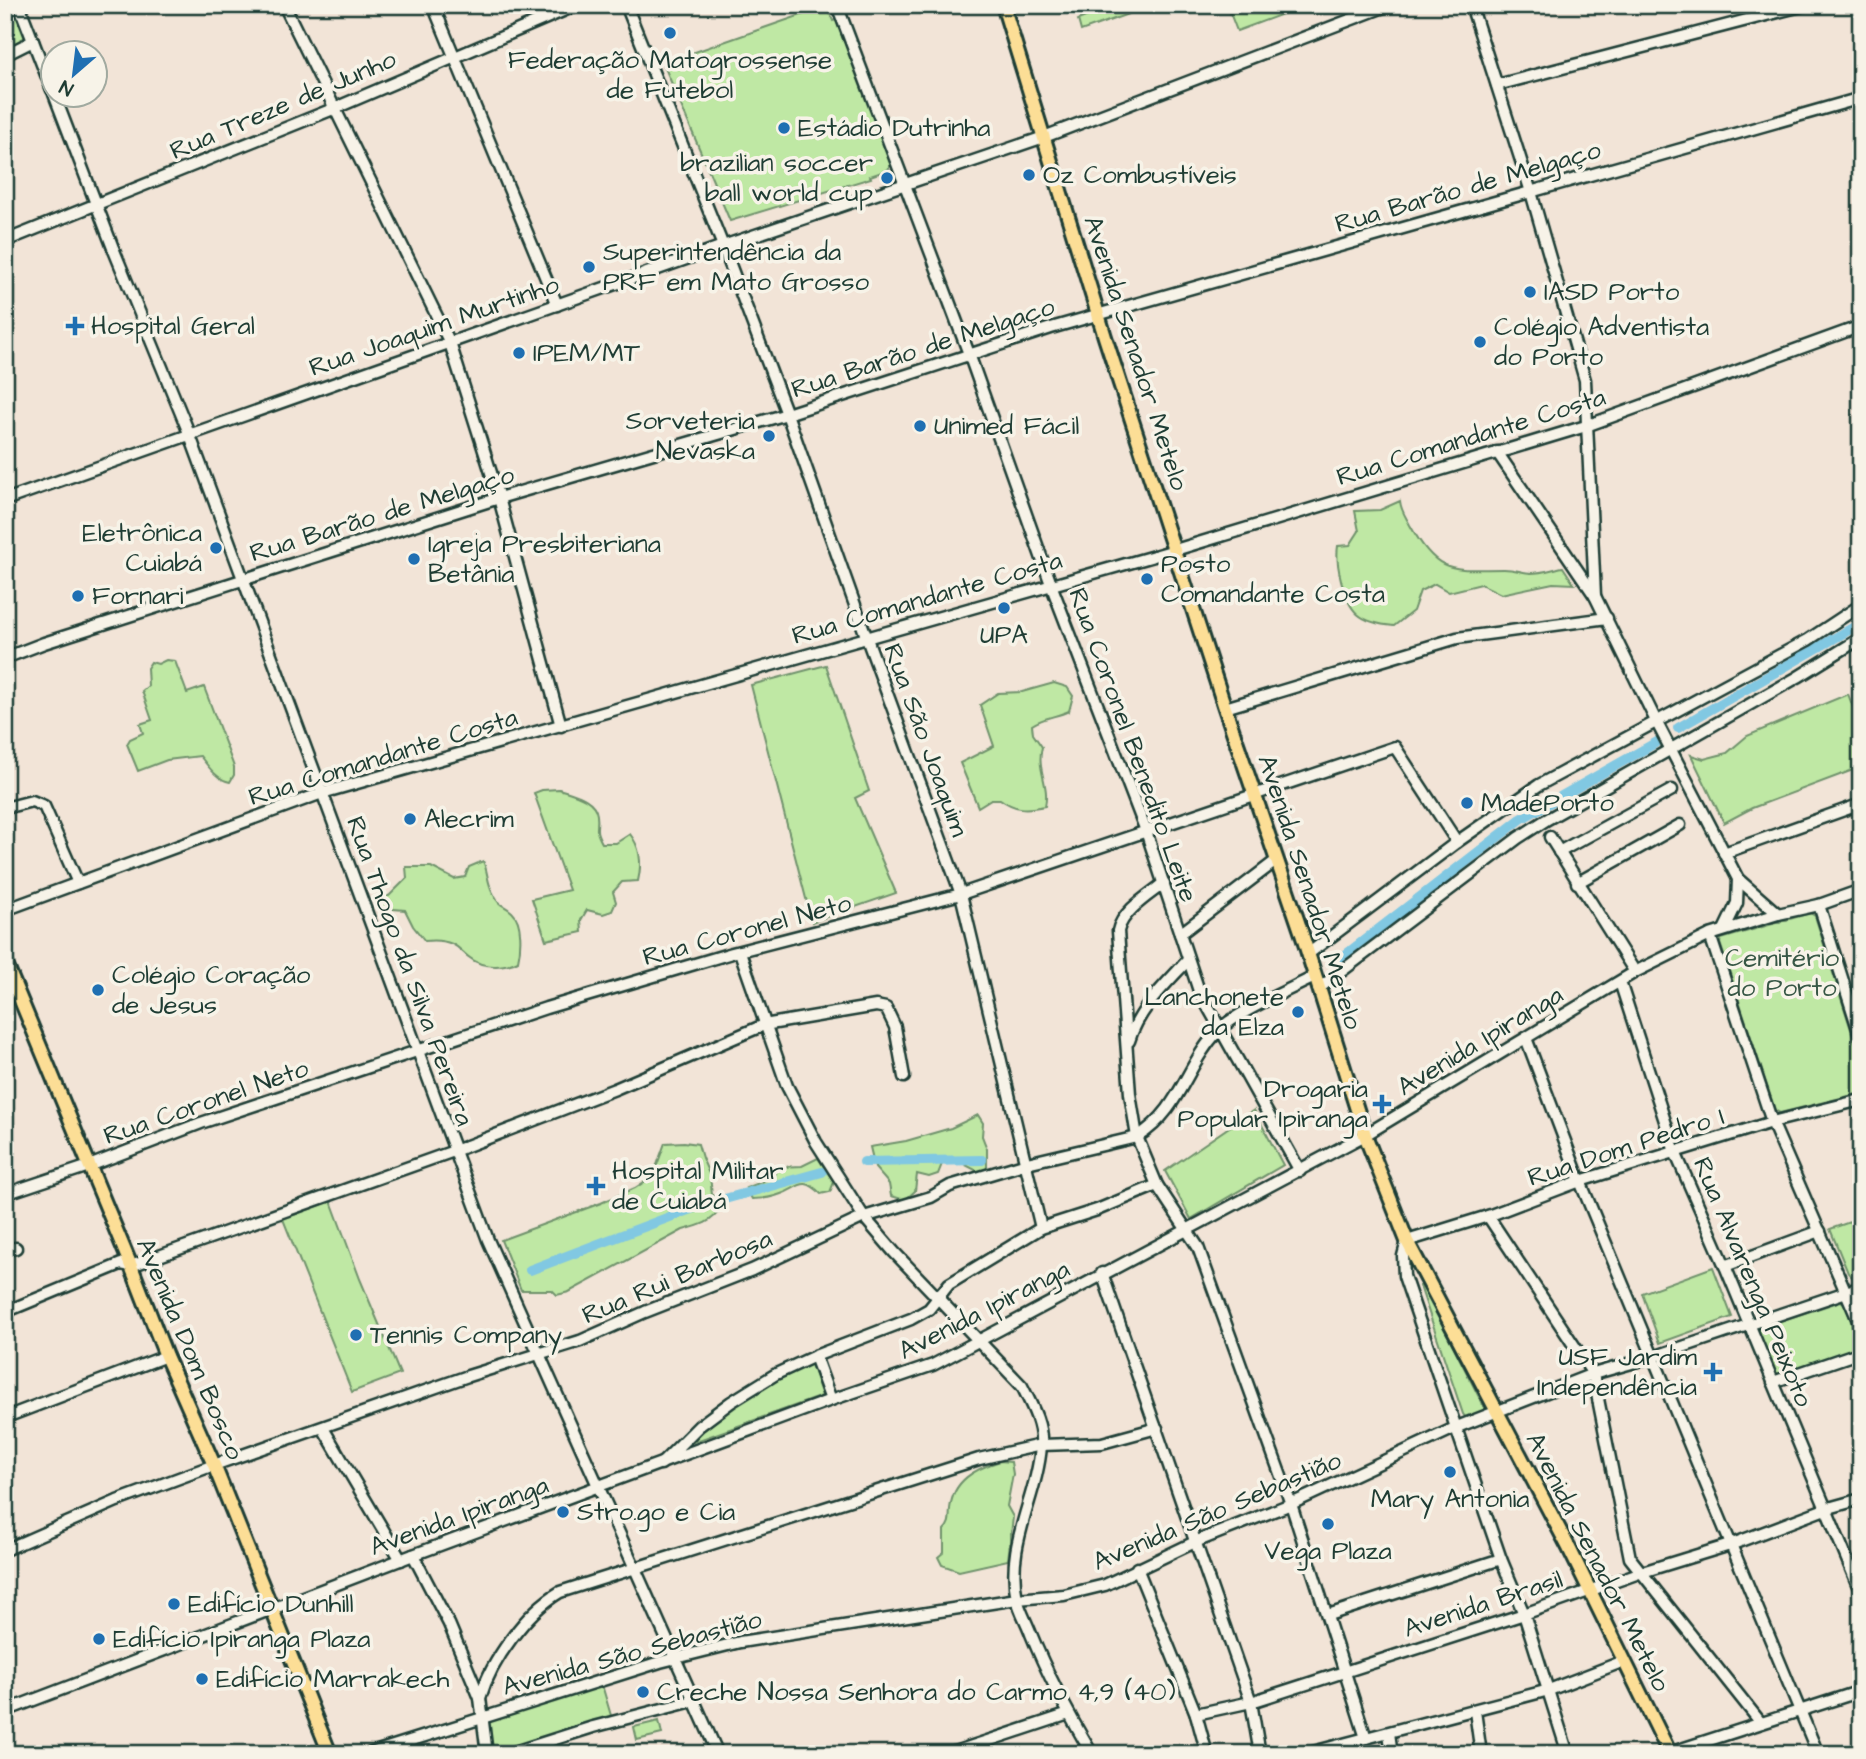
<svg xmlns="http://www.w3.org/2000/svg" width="1866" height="1759" font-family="'Architects Daughter',sans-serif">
	<rect width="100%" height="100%" fill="#f2e4d7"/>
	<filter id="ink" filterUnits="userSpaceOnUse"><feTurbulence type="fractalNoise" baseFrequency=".0143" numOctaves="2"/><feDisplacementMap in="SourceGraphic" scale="14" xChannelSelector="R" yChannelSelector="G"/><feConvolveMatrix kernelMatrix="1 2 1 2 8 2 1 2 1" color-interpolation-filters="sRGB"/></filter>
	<g filter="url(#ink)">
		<g fill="#bfe8a4" stroke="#6f926c" stroke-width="2">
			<polygon points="5,5 15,5 29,39 5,50"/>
			<polygon points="1115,5 1153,5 1081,31 1078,20"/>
			<polygon points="1227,5 1297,5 1299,8 1237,31"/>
			<polygon points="827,6 833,21 836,20 891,163 888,170 870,176 871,178 730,221 663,63"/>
			<path d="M 1400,501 C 1401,511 1406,517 1410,525 C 1438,576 1453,569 1504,569 C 1513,569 1522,572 1531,573 C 1541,573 1553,569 1563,567 L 1574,584 L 1553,583 L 1501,594 L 1481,584 L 1449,592 L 1435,584 L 1420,591 L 1413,611 L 1394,626 C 1360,623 1349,613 1341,580 C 1338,568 1336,558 1338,546 L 1350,545 L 1359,531 L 1355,511 L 1380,510 Z"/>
			<path d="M 166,660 L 175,661 L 187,693 L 204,687 L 234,767 L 234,775 L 230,782 C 217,780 208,766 200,756 L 167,760 L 138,771 L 127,744 L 130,739 L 143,733 L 140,724 L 152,720 L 142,691 L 148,686 L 147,668 L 151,662 L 158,664 Z"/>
			<polygon points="826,665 869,791 855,798 896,893 812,922 751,685"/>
			<path d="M 1054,683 L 1067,687 L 1073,696 L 1069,711 C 1056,717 1044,717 1032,725 L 1033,734 L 1042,747 C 1036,770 1050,784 1045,806 C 1026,810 1015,810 1000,799 L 991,799 L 978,807 L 960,763 L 994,746 L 980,705 L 998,693 L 1022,692 Z"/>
			<polygon points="1848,694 1861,728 1861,767 1752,808 1724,823 1691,755 1704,759 1727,753 1747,736"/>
			<path d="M 559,789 C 573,794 595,798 597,815 C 599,830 593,826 602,843 L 616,843 L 630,834 C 641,848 642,864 638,881 L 622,882 L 613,892 L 616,902 L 612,911 L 603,914 L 587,910 L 581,920 L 582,932 L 546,940 L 532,899 L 569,890 L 534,793 L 542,790 Z"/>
			<path d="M 483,861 C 488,871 487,883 493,893 C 500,908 502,903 512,912 C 523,922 521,948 518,961 C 504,968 482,968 470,958 C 464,954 459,947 452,944 C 443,940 435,940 425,941 L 413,926 L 405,910 L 381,908 L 375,902 L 377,895 L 389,896 L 407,878 L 406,867 L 431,867 L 454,879 L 465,877 L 469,867 Z"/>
			<polygon points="1810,913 1815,916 1861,1061 1861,1093 1780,1113 1775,1110 1720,943 1721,939"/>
			<polygon points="1254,1110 1283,1165 1191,1219 1165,1171"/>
			<polygon points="978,1115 983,1123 982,1136 987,1149 987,1169 979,1172 962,1163 942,1164 938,1174 929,1177 917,1174 915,1191 905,1200 891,1196 889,1184 875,1168 870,1147 906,1141 951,1128"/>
			<path d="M 684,1142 L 698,1144 L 702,1158 L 710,1176 L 712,1194 L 721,1208 C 712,1223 699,1226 683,1230 L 569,1292 L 557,1295 L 552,1290 L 521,1290 L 501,1240 L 601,1203 L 635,1188 L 653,1176 L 665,1143 Z"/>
			<path d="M 818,1158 L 834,1182 L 830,1192 L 821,1194 C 803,1175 799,1188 781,1194 C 771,1198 762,1199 752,1199 L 746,1188 L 772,1178 L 779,1167 L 802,1166 Z"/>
			<polygon points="331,1201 360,1279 400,1374 352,1392 283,1219"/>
			<polygon points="1861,1218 1861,1276 1853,1278 1848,1273 1830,1229"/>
			<polygon points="1713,1267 1732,1317 1660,1343 1642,1293"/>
			<polygon points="1420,1286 1423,1286 1484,1407 1484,1412 1467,1419 1463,1414"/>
			<polygon points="1841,1301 1845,1304 1860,1347 1779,1374 1776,1373 1759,1333 1759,1328"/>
			<path d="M 811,1364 L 822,1396 L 685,1445 C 717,1408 766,1383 811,1364 Z"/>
			<path d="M 1000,1461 L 1011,1462 L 1013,1474 L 1007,1506 L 1013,1517 L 1008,1560 L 959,1571 L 942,1565 L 938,1557 L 944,1552 L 944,1530 C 951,1523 949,1518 950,1509 C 953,1480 975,1469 1000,1461 Z"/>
			<polygon points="602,1685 612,1719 494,1754 487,1722"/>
			<polygon points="659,1721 662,1734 637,1740 634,1727"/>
		</g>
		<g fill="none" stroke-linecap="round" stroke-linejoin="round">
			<g stroke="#81c8e2" stroke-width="10">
				<polyline points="1678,728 1861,623"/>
				<polyline points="1335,963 1521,819 1657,742"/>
				<polyline points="864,1162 982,1160"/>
				<polyline points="530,1270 696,1207 822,1172"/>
			</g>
			<g stroke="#1f3d34" stroke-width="15">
				<g id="minor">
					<polyline points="19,5 52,90"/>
					<polyline points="284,5 450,343 499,498 561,726"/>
					<polyline points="433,5 557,305"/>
					<polyline points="626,5 723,246 787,414 866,636 961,894 1041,1228"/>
					<polyline points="837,5 969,354 1052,587 1146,831 1199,991 1300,1171"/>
					<polyline points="1471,5 1531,192 1585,380 1595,596"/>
					<polyline points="5,55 33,41"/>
					<polyline points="1497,85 1805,5"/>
					<polyline points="54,94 113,248 189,433 488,1240 718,1754"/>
					<polyline points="5,241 333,109 577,5"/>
					<polyline points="1497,452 1595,596 1656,721 1738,879 1778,914"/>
					<polyline points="5,500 723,246 1044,137 1389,5"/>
					<polyline points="5,658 44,643 499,498 787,414 1051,328 1861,98"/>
					<polyline points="1225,708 1457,638 1607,618"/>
					<polyline points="5,808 32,801 44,806 78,883"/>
					<polyline points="1550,837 1635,972"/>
					<polyline points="1559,852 1672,790"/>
					<polyline points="1724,853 1861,804"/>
					<path d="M 1164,883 C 1149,895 1122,911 1118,931 L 1130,1094 L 1137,1137 L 1157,1185 L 1198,1247 L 1291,1504 L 1366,1738"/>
					<polyline points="1577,883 1680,825"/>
					<polyline points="1819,905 1861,1038"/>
					<polyline points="5,910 322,793 1175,550 1586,426 1861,326"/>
					<polyline points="1724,930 1737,903 1738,879"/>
					<polyline points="1180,934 1277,860"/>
					<polyline points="1710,935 1772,1122 1861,1327"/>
					<path d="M 740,952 L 787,1086 L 816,1142 L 864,1217 L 894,1252 L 1022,1386 C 1031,1404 1043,1425 1041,1446 C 1037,1498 1005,1545 1017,1599 C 1020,1611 1027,1623 1031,1634 C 1048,1676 1069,1715 1092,1754"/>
					<polyline points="1308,954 1457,842 1539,785 1808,640 1861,605"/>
					<polyline points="1620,982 1675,1152 1725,1266 1861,1593"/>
					<polyline points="1318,989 1518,838 1546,820 1798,677 1861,638"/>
					<polyline points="1526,1038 1580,1181 1818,1754"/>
					<path d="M 1129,1041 C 1139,1008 1166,984 1188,960"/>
					<polyline points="5,1194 89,1166 201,1123 546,1008 732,953 961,894 1395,747 1457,842"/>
					<polyline points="1488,1216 1593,1374 1630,1558 1761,1723"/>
					<polyline points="5,1250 16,1248"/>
					<polyline points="1725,1266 1820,1231"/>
					<polyline points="1102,1273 1251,1702 1260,1754"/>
					<polyline points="5,1312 121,1264 131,1266 454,1151 615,1089 764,1025 876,1006 886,1008 895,1027 904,1077"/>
					<polyline points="815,1356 831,1400"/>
					<polyline points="1773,1382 1861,1352"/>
					<polyline points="14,1414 166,1356"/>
					<polyline points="323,1428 401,1560"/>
					<polyline points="661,1464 699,1426 731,1402 776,1374 815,1356 911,1319 929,1309 949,1284 1041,1228 1097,1210 1157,1185"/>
					<path d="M 5,1550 L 117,1501 L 214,1465 L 468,1376 L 580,1341 L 645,1312 L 752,1270 L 864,1217 L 931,1197 L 950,1186 L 1027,1163 L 1137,1137 C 1182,1109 1185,1065 1219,1030 C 1237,1012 1289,990 1314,977"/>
					<polyline points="413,1555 449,1624 480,1698 487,1754"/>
					<polyline points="1137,1568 1196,1714 1207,1754"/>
					<polyline points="1328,1615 1501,1559"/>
					<path d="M 480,1698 C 491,1661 526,1612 560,1592 L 979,1459 L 1041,1445 L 1102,1443 L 1157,1428"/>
					<polyline points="5,1711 413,1555 831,1400 933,1365 1365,1135 1635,972 1710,935 1778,914 1819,905 1861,890"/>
					<polyline points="1475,1711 1481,1754"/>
					<polyline points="1196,1714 1251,1702 1524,1614 1639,1573 1730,1545 1825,1509 1861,1499"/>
					<polyline points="1389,1733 1392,1754"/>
					<polyline points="1669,1753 1861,1691"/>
					<polyline points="368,1754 660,1662 740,1642 1017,1599 1064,1595 1105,1585 1195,1542 1291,1504 1457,1427 1593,1374 1653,1357 1861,1287"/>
					<polyline points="508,1754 593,1727 693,1701"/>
					<polyline points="948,1754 1069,1714"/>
					<polyline points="1305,1754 1549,1690 1624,1661"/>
					<polyline points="1568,1754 1524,1614 1501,1559 1404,1276 1403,1256 1407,1241 1488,1216 1580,1181 1772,1122 1861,1100"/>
				</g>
			</g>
			<g stroke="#1f3d34" stroke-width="18">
				<g id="major">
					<polyline points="1003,5 1105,337 1225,708 1302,934 1365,1135 1407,1241 1569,1548 1670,1754"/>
					<polyline points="5,962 131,1266 166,1356 214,1465 330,1754"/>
				</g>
			</g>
			<use href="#minor" stroke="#f7f3e8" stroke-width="10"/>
			<use href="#major" stroke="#fcde96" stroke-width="12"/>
		</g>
	</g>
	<g fill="#1f6fb2" stroke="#f7f3e8" stroke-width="2.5">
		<circle cx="670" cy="33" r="7"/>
		<circle cx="784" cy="128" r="7"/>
		<circle cx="1029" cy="175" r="7"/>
		<circle cx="887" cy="178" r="7"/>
		<circle cx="589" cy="267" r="7"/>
		<circle cx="1530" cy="292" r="7"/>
		<path d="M71.5 315.5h7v7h7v7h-7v7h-7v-7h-7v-7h7z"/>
		<circle cx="1480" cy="342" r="7"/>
		<circle cx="519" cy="353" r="7"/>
		<circle cx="920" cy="426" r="7"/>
		<circle cx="769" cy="436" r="7"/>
		<circle cx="216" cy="548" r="7"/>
		<circle cx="414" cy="559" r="7"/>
		<circle cx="1147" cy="579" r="7"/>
		<circle cx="78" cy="596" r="7"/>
		<circle cx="1004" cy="608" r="7"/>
		<circle cx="1467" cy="803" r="7"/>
		<circle cx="410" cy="819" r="7"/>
		<circle cx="98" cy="990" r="7"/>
		<circle cx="1298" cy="1012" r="7"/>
		<path d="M1378.5 1093.5h7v7h7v7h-7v7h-7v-7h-7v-7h7z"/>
		<path d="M592.5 1175.5h7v7h7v7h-7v7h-7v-7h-7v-7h7z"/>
		<circle cx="356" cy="1335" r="7"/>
		<path d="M1709.5 1361.5h7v7h7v7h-7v7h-7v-7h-7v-7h7z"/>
		<circle cx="1450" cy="1472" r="7"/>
		<circle cx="563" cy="1512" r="7"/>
		<circle cx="1328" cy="1524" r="7"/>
		<circle cx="174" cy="1604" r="7"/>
		<circle cx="99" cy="1639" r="7"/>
		<circle cx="202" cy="1679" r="7"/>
		<circle cx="643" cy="1692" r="7"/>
	</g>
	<g text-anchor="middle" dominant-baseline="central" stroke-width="7" stroke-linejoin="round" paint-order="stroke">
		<g font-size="26" fill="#1f3d34" stroke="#f7f3e8" text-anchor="start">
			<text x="670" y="60" text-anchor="middle">Federação Matogrossense<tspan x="670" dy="30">de Futebol</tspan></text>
			<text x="798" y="128">Estádio Dutrinha</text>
			<text x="873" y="163" text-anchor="end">brazilian soccer<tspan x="873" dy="30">ball world cup</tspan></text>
			<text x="1043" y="175">Oz Combustíveis</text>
			<text x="603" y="252">Superintendência da<tspan x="603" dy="30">PRF em Mato Grosso</tspan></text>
			<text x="1544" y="292">IASD Porto</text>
			<text x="91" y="326">Hospital Geral</text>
			<text x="1494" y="327">Colégio Adventista<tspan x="1494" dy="30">do Porto</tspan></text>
			<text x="533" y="353">IPEM/MT</text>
			<text x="755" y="421" text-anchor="end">Sorveteria<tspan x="755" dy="30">Nevaska</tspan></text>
			<text x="934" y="426">Unimed Fácil</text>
			<text x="202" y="533" text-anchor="end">Eletrônica<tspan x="202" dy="30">Cuiabá</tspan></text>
			<text x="428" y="544">Igreja Presbiteriana<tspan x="428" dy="30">Betânia</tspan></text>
			<text x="1161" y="564">Posto<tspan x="1161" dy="30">Comandante Costa</tspan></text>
			<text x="92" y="596">Fornari</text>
			<text x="1004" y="635" text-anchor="middle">UPA</text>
			<text x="1481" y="803">MadePorto</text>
			<text x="424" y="819">Alecrim</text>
			<text x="112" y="975">Colégio Coração<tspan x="112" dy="30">de Jesus</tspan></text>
			<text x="1284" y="997" text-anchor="end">Lanchonete<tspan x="1284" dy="30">da Elza</tspan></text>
			<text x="1368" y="1089" text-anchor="end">Drogaria<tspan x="1368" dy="30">Popular Ipiranga</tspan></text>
			<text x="612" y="1171">Hospital Militar<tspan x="612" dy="30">de Cuiabá</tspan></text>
			<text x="370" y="1335">Tennis Company</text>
			<text x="1697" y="1357" text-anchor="end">USF Jardim<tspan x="1697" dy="30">Independência</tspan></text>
			<text x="1450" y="1499" text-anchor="middle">Mary Antonia</text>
			<text x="577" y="1512">Stro.go e Cia</text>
			<text x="1328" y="1551" text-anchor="middle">Vega Plaza</text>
			<text x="188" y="1604">Edifício Dunhill</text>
			<text x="113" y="1639">Edifício Ipiranga Plaza</text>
			<text x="216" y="1679">Edifício Marrakech</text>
			<text x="657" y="1692">Creche Nossa Senhora do Carmo 4,9 (40)</text>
		</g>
		<g font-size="26" fill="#1f3d34" stroke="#f7f3e8">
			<text transform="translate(283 105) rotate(-23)">Rua Treze de Junho</text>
			<text transform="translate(1468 187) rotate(-16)">Rua Barão de Melgaço</text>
			<text transform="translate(434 326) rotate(-19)">Rua Joaquim Murtinho</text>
			<text transform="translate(923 348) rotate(-18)">Rua Barão de Melgaço</text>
			<text transform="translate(1136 353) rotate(72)">Avenida Senador Metelo</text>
			<text transform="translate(1471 437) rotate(-17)">Rua Comandante Costa</text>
			<text transform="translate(382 514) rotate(-17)">Rua Barão de Melgaço</text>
			<text transform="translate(927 598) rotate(-16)">Rua Comandante Costa</text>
			<text transform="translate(926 740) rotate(70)">Rua São Joaquim</text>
			<text transform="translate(1133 745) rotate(70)">Rua Coronel Benedito Leite</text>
			<text transform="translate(383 757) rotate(-17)">Rua Comandante Costa</text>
			<text transform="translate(1310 892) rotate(72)">Avenida Senador Metelo</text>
			<text transform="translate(747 930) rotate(-15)">Rua Coronel Neto</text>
			<text transform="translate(410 971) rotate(70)">Rua Thogo da Silva Pereira</text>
			<text transform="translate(1480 1041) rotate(-31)">Avenida Ipiranga</text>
			<text transform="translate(206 1102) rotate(-19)">Rua Coronel Neto</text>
			<text transform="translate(1626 1147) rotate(-18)">Rua Dom Pedro I</text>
			<text transform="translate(677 1277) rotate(-23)">Rua Rui Barbosa</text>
			<text transform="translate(1753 1282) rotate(67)">Rua Alvarenga Peixoto</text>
			<text transform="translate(984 1310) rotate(-27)">Avenida Ipiranga</text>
			<text transform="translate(190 1349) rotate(67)">Avenida Dom Bosco</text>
			<text transform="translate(1217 1511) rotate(-23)">Avenida São Sebastião</text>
			<text transform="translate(459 1516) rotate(-20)">Avenida Ipiranga</text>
			<text transform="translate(1598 1562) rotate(63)">Avenida Senador Metelo</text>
			<text transform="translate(1483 1604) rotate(-18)">Avenida Brasil</text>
			<text transform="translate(632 1653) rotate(-15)">Avenida São Sebastião</text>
		</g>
		<g font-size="26" fill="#375745" stroke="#f7f3e8">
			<text x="1782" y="958">Cemitério<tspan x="1782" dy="30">do Porto</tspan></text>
		</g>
	</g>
	<rect width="1866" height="1759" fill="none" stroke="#f7f3e8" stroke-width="28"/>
	<rect x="14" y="14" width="1838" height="1731" fill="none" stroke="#1f3d34" stroke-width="2.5" filter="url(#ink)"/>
	<g transform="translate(74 74) rotate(208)"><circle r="33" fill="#f7f3e8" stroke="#a1aaa0" stroke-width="2"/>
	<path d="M0-5L12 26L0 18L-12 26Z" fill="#1f6fb2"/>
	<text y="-10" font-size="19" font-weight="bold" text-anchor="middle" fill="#1f3d34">N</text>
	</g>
</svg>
